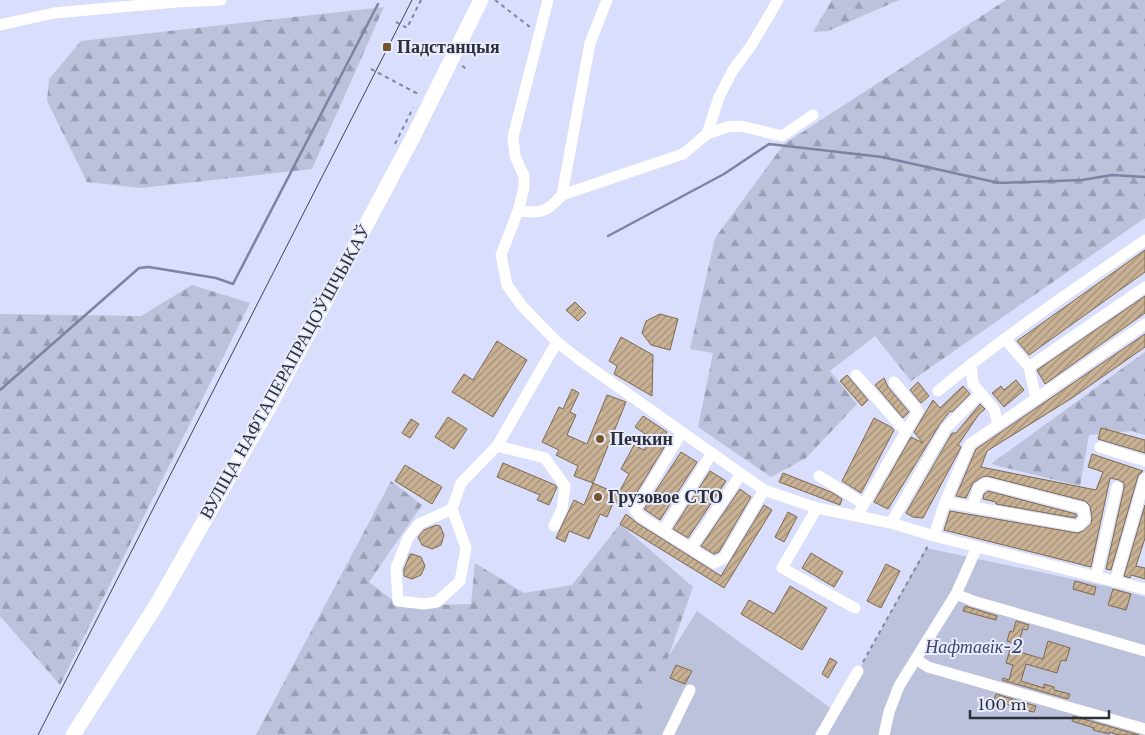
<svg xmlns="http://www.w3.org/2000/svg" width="1145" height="735" font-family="'Libre Baskerville',serif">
	<defs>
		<pattern id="forest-firs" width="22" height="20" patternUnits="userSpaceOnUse" patternTransform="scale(1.25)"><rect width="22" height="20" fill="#bcc2dc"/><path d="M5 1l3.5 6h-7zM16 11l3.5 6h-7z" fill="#999eb4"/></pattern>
		<pattern id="building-hatch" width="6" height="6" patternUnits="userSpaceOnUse" patternTransform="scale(1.25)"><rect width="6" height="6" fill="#c8b194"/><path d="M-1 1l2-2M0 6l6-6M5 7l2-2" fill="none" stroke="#a3907a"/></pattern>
	</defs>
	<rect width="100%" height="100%" fill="#d8defb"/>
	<g fill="url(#forest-firs)">
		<polygon points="832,0 899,0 828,31 813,32"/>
		<polygon points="1006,0 1145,0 1145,218 911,381 875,336 830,371 857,404 806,458 771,477 698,427 713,353 690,349 715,238 784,144"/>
		<polygon points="384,7 312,169 141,188 87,182 47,101 49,79 81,41"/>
		<polygon points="192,285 250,303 60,685 0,616 0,314 141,316"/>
		<polygon points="1145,352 1145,435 1132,431 1089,435 1080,486 991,464"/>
		<polygon points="391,481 422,505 369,582 400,606 471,604 475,563 524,593 572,585 620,524 693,587 670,652 656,735 256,735"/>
	</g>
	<polygon fill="#bcc2dc" points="926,548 1110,587 1145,597 1145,735 643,735 648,689 697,611 836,712"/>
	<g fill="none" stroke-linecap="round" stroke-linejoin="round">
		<g stroke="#7d83a2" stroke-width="2.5">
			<polyline points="608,236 724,174 769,144 882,157 999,183 1082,180 1112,175 1145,177"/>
			<polyline points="0,390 139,268 149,267 216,278 233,284 378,4"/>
		</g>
	</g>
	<g fill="url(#building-hatch)" stroke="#7e684c">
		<polygon points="1145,250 1145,272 1029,355 1017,341"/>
		<polygon points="1145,296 1145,313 1045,384 1037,370"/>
		<polygon points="575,302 586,313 578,321 566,310"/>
		<polygon points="660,314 678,319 670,350 651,345 642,333 646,321"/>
		<polygon points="1145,334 1145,347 1072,398 987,451 981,467 1096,490 1103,472 1088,467 1092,454 1143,471 1138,476 1111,570 1106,569 1124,488 1124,483 1119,480 1110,478 1091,567 944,530 950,511 1077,533 1083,531 1091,524 1092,518 1090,506 1085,501 987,476 982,477 973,483 966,498 956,496 976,449"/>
		<polygon points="621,337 653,355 652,396 614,374 617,366 609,361"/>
		<polygon points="497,341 527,360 493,417 452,392 464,374 473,380"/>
		<polygon points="847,375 868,400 862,406 840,381"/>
		<polygon points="884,378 888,387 909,412 903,418 875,385"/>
		<polygon points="1016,380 1024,390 1004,407 992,393 1001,386 1004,390"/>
		<polygon points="918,382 929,396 921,403 910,390"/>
		<polygon points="963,386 970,394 952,412 950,411 940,424 888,509 874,502 911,437 923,443 914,432 933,400 940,408"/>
		<polygon points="572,389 579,393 570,412 576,415 567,435 587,444 607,395 626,402 593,483 574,476 578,466 556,455 559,450 542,442 559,407 563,409"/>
		<polygon points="980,404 985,409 979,414 958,445 961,447 957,455 923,518 913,517 906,513 952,433 956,433"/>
		<polygon points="643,416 667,432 663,438 668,441 634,497 627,493 620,505 614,501 607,517 600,514 589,539 569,531 565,542 556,538 574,500 584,505 593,483 618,494 629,474 621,469 634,445 644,450 651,438 635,427"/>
		<polygon points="448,417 467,429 454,449 435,437"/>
		<polygon points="874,418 891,427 894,430 861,493 842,481"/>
		<polygon points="411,419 419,424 410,438 402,433"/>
		<polygon points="1101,428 1145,440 1145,453 1098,439"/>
		<polygon points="681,452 697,462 660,520 644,509"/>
		<polygon points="503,463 555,485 557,487 549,505 537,500 540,495 497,477"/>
		<polygon points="405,465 442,487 432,504 395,481"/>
		<polygon points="710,471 726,481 688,538 673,529"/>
		<polygon points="783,473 831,492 842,499 840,505 779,482"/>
		<polygon points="740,489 751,497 719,552 714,554 701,546"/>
		<polygon points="988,491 1076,514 1077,516 1075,518 996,504 996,502 983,499 984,494"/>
		<polygon points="764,505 772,510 724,588 620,524 626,514 637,523 721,576"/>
		<polygon points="1145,505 1145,538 1136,566 1145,568 1145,579 1131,575 1130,578 1124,576"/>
		<polygon points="788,512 797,517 784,542 775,537"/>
		<polygon points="436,525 440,526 444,535 441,545 432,549 422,545 418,537 424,530"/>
		<polygon points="811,553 843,572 834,587 802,568"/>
		<polygon points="410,554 412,554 421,557 425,566 421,575 412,579 404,576 404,569"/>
		<polygon points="886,564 900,571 881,608 867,601"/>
		<polygon points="1075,581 1096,587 1094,595 1073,589"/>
		<polygon points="790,586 827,608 802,650 741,614 749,600 774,614"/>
		<polygon points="1113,589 1131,594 1126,610 1108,605"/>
		<polygon points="965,606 997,616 996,620 963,611"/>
		<polygon points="1016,621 1029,625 1027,630 1023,629 1018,644 1007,641 1010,631 1013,632"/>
		<polygon points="1048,641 1070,648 1066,661 1061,660 1057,673 1026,664 1021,681 1044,688 1044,684 1054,687 1054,690 1070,694 1068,699 1002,680 1003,678 1009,680 1013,665 1006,663 1010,649 1043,659"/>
		<polygon points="830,658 837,662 828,678 822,674"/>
		<polygon points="676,665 692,671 685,684 670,678"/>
		<polygon points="996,694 1036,706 1034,712 1013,708 1013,706 994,700"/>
		<polygon points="1073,716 1139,735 1119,735 1109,732 1109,734 1093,730 1094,728 1072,721"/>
	</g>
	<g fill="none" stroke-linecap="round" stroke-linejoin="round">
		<g stroke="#81869b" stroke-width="2" stroke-dasharray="4 4" stroke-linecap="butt">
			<polyline points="495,0 530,27"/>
			<polyline points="396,22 407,28 421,0"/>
			<polyline points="462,66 467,69"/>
			<polyline points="371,69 420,95"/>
			<polyline points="395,144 413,108"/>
			<polyline points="863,662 929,544"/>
		</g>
		<g stroke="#fff" stroke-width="11">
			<polyline points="548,0 513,137 515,156 524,176 524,188 518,211 501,255 507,285 522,306 557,342 580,360 764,490 817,508 891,523 934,536 1145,589"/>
			<polyline points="0,25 54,13 177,2 221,0"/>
			<polyline points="707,134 727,127 740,126 782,136 813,115"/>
			<polyline points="562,195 683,154 707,134 719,97 733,70 751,46 778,0"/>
			<path d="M 518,211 C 542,213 546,213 562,195 L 590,43 L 607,0"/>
			<polyline points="1005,339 1029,367 1036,399"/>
			<polyline points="971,364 973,384 994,409 998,424"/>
			<polyline points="1029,367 1145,287"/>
			<polyline points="856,375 906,432"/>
			<path d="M 938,391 C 1004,336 1075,289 1145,240"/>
			<polyline points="682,432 635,510 641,517 714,563 724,558 764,490"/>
			<polyline points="497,446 545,458 565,486 562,509 554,526"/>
			<polyline points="1100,447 1145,461"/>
			<polyline points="819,476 864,504"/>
			<polyline points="945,502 1078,526 1085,519 1083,508 986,483 978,489 972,507"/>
			<polyline points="817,508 782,568 855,608"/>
			<polyline points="452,509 419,524 408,538 396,568 398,601 424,604 437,602 460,581 466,548 452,509 461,483 497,446 557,342"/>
			<polyline points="857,516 918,411 894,382"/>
			<polyline points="891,523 946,428 980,394"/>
			<polyline points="663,531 712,453"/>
			<polyline points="934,536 945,502 970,444 1145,324"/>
			<polyline points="691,548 741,474"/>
			<polyline points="1096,577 1117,487"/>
			<polyline points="1115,582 1145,478"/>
			<polyline points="956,594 973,601 1145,651"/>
			<polyline points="916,659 928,667 1145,729"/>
			<polyline points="668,735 690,690"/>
			<polyline points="821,735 858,671"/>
			<polyline points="884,735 889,712 899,686 956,594 977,547"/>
		</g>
		<polyline stroke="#fff" stroke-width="15" points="73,735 157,604 269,407 413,137 481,0"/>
		<polyline stroke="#404352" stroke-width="1" points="38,735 412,0"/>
	</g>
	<g fill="#76572d" stroke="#e9ecfb" stroke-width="2">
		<rect x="382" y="42" width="10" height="10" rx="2.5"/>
		<circle cx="600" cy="439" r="5"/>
		<circle cx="598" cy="497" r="5"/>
	</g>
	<g text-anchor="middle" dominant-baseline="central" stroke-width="4" stroke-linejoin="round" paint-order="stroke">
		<g font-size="18" font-weight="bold" fill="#2b2e3b" stroke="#e9ecfb" text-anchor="start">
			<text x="397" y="47">Падстанцыя</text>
			<text x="610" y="439">Печкин</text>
			<text x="608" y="497">Грузовое СТО</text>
		</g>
		<g font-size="18" fill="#2b2e3b" stroke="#e9ecfb">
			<text transform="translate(285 372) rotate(-61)">ВУЛІЦА НАФТАПЕРАПРАЦОЎШЧЫКАЎ</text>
		</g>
		<g font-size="18" font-style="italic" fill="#3e4572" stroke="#e9ecfb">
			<text x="974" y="647">Нафтавік-2</text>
		</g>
	</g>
	<path d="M970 710v8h139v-8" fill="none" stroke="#2b2e3b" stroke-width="2.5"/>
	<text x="978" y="710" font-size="15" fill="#2b2e3b" stroke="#e9ecfb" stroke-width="4" paint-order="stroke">100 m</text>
</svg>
